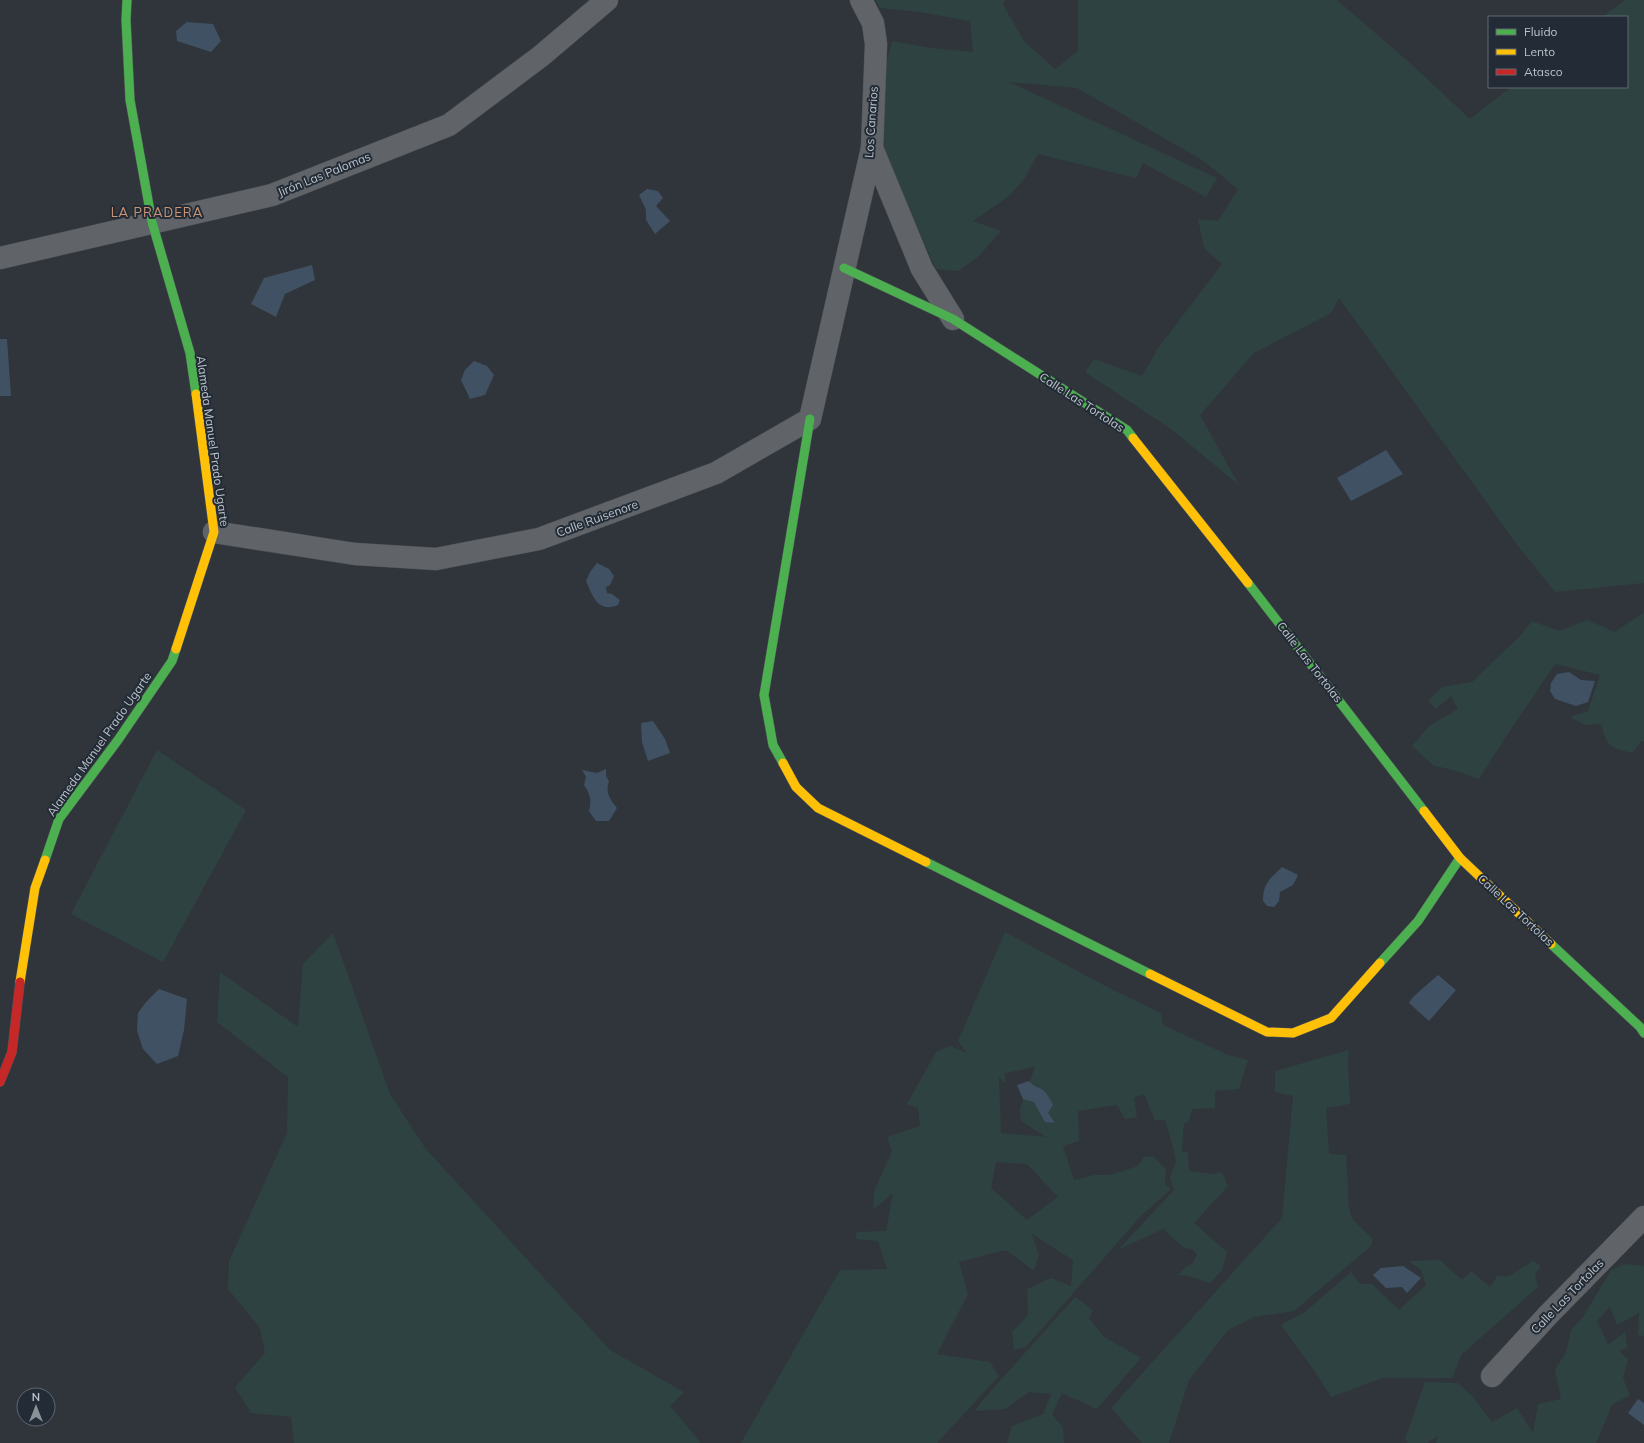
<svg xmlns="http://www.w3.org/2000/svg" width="1644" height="1443" font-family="Mulish,sans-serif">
	<rect width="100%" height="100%" fill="#2f353b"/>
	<g fill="#2f4242" fill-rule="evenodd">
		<polygon points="875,0 1005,0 1003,5 1024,41 1055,69 1078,51 1078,0 1337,0 1410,63 1470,119 1511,87 1627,87 1627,17 1602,17 1625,0 1644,0 1644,583 1555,592 1518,546 1339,298 1331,313 1254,353 1200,415 1239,485 1171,429 1085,372 1094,359 1142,376 1159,347 1222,264 1204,248 1198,219 1218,221 1238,189 1202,160 1077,88 1009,82 1217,178 1206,197 1143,163 1136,178 1038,154 1025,178 1009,196 973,221 1001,231 979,256 958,271 936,269 880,146 884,72 892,41 931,48 973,52 970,21 919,12 880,8"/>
		<path d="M 1644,612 L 1644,741 L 1641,741 L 1632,753 C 1610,747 1607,747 1601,724 L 1585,725 L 1570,717 L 1588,711 L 1600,675 L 1555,664 L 1505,738 L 1479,779 L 1450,769 L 1434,766 L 1412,746 L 1429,726 L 1458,709 L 1451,696 L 1436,709 L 1428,701 L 1442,687 L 1472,682 L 1520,636 L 1532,621 L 1560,631 L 1587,620 L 1615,632 Z"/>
		<polygon points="157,750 246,810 163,962 71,914"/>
		<path d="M 1005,932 L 1113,990 L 1161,1013 L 1163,1025 L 1228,1055 L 1248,1060 L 1239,1089 L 1215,1091 L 1215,1108 L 1192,1109 L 1189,1122 L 1184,1123 L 1182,1151 L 1188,1152 L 1189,1171 L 1213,1174 L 1222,1172 L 1228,1186 L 1194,1223 L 1227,1252 L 1222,1270 L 1210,1283 L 1189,1276 L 1178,1275 L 1185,1267 L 1192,1264 L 1197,1254 L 1192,1249 L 1184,1248 L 1163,1229 L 1118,1250 L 1174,1190 L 1170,1177 L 1176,1162 L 1174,1150 L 1165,1120 L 1155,1120 L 1144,1094 L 1134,1098 L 1137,1117 L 1125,1119 L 1117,1105 L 1078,1111 L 1079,1141 L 1063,1146 L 1074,1180 L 1094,1175 L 1110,1175 L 1138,1166 L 1144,1157 L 1153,1156 L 1166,1169 L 1165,1184 L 1171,1189 L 1140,1217 L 1026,1347 L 1014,1350 L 1012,1332 L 1028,1315 L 1027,1289 L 1051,1278 L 1071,1286 L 1073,1260 L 1032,1234 L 1039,1255 L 1034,1271 L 1006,1250 L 959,1262 L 968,1294 L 937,1354 L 990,1362 L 999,1376 L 937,1443 L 741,1443 L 840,1270 L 887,1269 L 878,1241 L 855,1239 L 857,1232 L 886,1231 L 893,1193 L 873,1210 L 874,1191 L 892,1151 L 887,1137 L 920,1126 L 918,1108 L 907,1104 L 936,1052 L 950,1046 L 967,1053 L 958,1041 ZM 1035,1067 L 1020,1109 L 1021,1121 L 1046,1137 L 1001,1133 L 999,1077 L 1005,1083 L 1005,1073 ZM 996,1162 L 1027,1164 L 1058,1197 L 1027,1220 L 991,1188 Z"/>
		<polygon points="333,933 390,1094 425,1148 610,1350 684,1392 670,1406 701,1443 294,1443 291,1417 251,1413 235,1387 265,1353 260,1328 228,1289 229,1261 287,1133 288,1077 217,1022 220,972 298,1027 303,964"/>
		<polygon points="1349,1050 1348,1064 1350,1104 1326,1108 1329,1154 1346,1155 1349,1208 1352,1219 1373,1239 1371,1246 1294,1311 1254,1317 1228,1330 1189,1380 1169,1443 1142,1443 1111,1408 1282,1218 1293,1096 1275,1092 1275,1071"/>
		<polygon points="1440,1260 1462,1280 1471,1271 1490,1287 1497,1276 1509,1276 1533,1261 1541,1266 1535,1274 1538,1287 1462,1354 1452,1378 1382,1378 1331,1397 1316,1373 1281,1325 1305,1312 1351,1272 1360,1284 1372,1284 1399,1310 1426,1285 1421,1270 1408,1261"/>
		<polygon points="1625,1264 1644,1266 1644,1336 1638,1335 1639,1313 1617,1325 1610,1307 1597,1321 1608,1345 1625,1332 1627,1348 1619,1351 1628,1359 1623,1378 1630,1395 1612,1405 1596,1443 1436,1443 1438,1436 1427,1443 1408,1443 1405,1439 1425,1382 1458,1383 1473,1397 1492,1422 1517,1408 1533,1433 1538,1404 1561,1399 1555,1370 1566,1352 1571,1330 1583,1317 1611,1270"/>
		<polygon points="1075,1297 1093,1310 1089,1318 1104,1337 1141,1358 1097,1409 1062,1393 1052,1414 1063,1428 1064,1443 1007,1443 1012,1426 1043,1414 1051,1394 1029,1392 1005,1409 975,1411 981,1402"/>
	</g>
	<g fill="#405163">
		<polygon points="187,22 213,24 221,41 211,52 177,41 176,31"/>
		<polygon points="647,189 658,191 663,198 656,206 670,221 655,234 646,220 646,210 639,195"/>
		<polygon points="312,265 315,280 285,294 276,317 251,304 264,278"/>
		<polygon points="0,339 7,339 11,396 0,396"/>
		<polygon points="474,361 487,366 494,375 485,395 470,399 461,380 465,370"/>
		<polygon points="1386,450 1403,474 1351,501 1337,478"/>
		<path d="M 597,563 L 609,569 L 614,576 L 610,585 L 606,587 L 607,593 L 612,594 L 620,600 L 618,605 C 598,613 593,597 586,581 L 590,572 Z"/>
		<polygon points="1569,672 1581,680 1595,681 1588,702 1576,706 1555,699 1550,691 1551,683 1557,674"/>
		<polygon points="653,721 665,739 670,753 648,761 642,742 641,723"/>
		<path d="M 606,769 L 606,776 L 609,781 C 605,793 610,799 617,808 L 609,821 L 596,821 L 589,811 C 592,800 590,794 584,785 L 586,777 L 582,770 L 597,773 Z"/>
		<path d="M 1282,867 L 1298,875 L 1293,885 L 1280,892 L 1279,901 L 1274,907 L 1267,906 L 1263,901 C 1263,883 1270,879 1282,867 Z"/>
		<polygon points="1438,975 1456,990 1429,1021 1409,1003 1413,997"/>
		<polygon points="159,989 187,999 184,1030 178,1056 157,1064 143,1049 137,1031 138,1013 146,1002"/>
		<path d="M 1029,1081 C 1035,1088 1037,1086 1043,1090 C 1047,1093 1051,1101 1053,1105 L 1048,1113 L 1055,1123 L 1045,1122 L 1034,1102 L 1023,1099 L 1017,1085 Z"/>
		<polygon points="1403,1266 1421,1278 1407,1293 1402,1287 1386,1288 1373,1275 1381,1268"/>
		<polygon points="1638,1399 1644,1403 1644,1425 1628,1413"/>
	</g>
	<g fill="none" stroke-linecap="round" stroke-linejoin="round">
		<g stroke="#4d5156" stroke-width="23">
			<g id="street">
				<polyline points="872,148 922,269 953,319"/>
				<polyline points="0,258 272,195 449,125 541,56 607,0"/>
				<polyline points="214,532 355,554 436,559 539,539 716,473 810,419 872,148 876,44 873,23 861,0"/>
				<polyline points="1492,1376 1548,1315 1644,1217"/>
			</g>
		</g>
		<g stroke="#4d5156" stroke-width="10">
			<g id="fast">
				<polyline points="127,0 126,20 130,100 152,222 190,353 196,394"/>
				<polyline points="844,268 953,319 1127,430 1133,438"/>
				<polyline points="1248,583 1424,811"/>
				<polyline points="783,763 773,745 764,695 810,419"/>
				<polyline points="45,860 59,819 118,740 172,661 176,649"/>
				<polyline points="926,862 1150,974"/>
				<polyline points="1551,944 1640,1027 1644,1033"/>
				<polyline points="1380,963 1418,921 1460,858"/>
			</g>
		</g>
		<g stroke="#4d5156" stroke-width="10">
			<g id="slow">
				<polyline points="1133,438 1248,583"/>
				<polyline points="176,649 214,532 196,394"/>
				<polyline points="783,763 796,787 818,808 926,862"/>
				<polyline points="1424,811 1460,858 1551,944"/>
				<polyline points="1150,974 1267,1032 1293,1033 1331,1018 1380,963"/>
				<polyline points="20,982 35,888 45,860"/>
			</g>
		</g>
		<g stroke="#4d5156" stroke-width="10">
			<polyline id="jam" points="0,1082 12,1052 20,982"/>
		</g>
		<use href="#street" stroke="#606468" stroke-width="22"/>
		<use href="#fast" stroke="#4caf50" stroke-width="9"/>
		<use href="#slow" stroke="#ffc107" stroke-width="9"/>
		<use href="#jam" stroke="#c62828" stroke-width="9"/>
	</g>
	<g text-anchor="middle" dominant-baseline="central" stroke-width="4" stroke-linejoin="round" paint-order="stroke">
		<g font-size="12" fill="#bbc2ca" stroke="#232c36">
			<text transform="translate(871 122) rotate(-86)">Los Canarios</text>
			<text transform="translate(324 174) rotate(-22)">Jirón Las Palomas</text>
			<text transform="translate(1082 402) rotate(33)">Calle Las Tortolas</text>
			<text transform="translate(213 441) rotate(82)">Alameda Manuel Prado Ugarte</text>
			<text transform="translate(597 518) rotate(-20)">Calle Ruisenore</text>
			<text transform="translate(1310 662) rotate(52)">Calle Las Tortolas</text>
			<text transform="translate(99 744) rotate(-55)">Alameda Manuel Prado Ugarte</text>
			<text transform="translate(1516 910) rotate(43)">Calle Las Tortolas</text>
			<text transform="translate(1567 1296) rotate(-46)">Calle Las Tortolas</text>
		</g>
		<g font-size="13" letter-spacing="1" fill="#cb9475" stroke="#232c36">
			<text x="157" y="212">LA PRADERA</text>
		</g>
	</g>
	<rect x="1488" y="16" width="140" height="72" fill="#232c36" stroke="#606871"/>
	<rect x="1496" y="29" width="20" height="6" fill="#4caf50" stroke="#606871"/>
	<text x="1524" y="36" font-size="12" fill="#bbc2ca">Fluido</text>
	<rect x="1496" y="49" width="20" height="6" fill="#ffc107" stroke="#606871"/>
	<text x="1524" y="56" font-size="12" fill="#bbc2ca">Lento</text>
	<rect x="1496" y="69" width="20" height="6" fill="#c62828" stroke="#606871"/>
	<text x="1524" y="76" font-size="12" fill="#bbc2ca">Atasco</text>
	<g transform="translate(36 1407)"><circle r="19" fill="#232c36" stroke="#606871"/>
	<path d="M0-3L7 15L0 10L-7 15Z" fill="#8a9198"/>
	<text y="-6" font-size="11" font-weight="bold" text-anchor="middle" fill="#bbc2ca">N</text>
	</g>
</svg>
